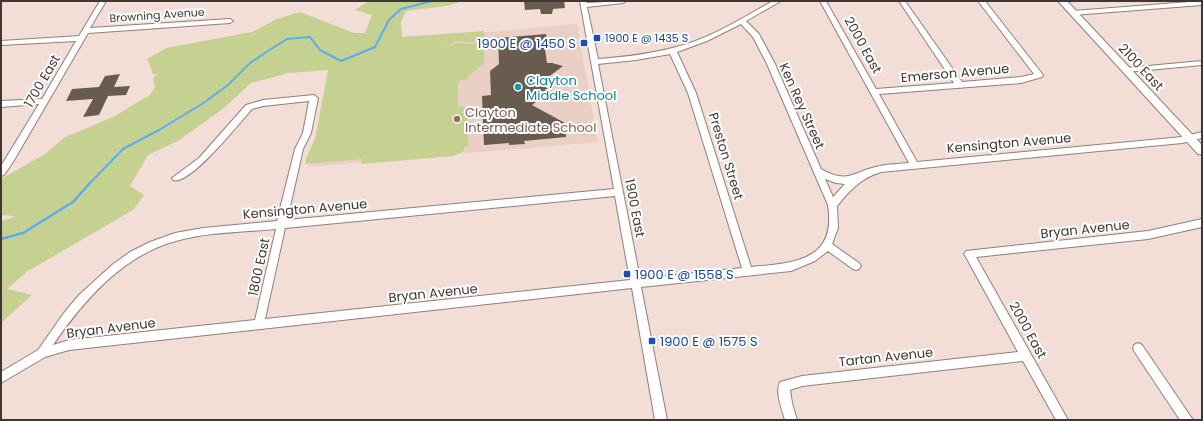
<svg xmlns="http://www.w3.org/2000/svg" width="1203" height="421" font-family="Poppins,sans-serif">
	<rect width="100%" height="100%" fill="#f3ded7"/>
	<polygon fill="#eacfc5" points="577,24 598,142 308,167 326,95 429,65 455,35"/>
	<polygon fill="#c4d191" points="369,1 463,1 447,6 406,11 401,22 402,37 484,31 484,43 455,41 452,45 442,45 453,46 455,43 484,44 484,64 469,75 467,80 460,80 460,83 458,83 458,107 468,107 468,146 464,147 464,151 454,156 361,164 362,159 305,164 306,158 315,139 328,70 289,73 251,83 224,108 178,141 148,155 130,186 144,195 133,210 28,271 7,289 32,295 1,323 1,221 15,217 6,215 1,216 1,179 45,154 65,137 113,117 143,99 149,96 155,87 153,78 157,74 153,74 147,59 166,48 252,32 277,19 300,12 354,33 365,33 372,15 355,10"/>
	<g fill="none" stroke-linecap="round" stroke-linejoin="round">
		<polyline stroke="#5cacf0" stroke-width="2" points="89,184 123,149 159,130 202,104 228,85 250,63 268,51 287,39 310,37 320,50 341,61 375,47 389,20 401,9 432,1"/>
		<polyline stroke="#5cacf0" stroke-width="2.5" points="1,239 23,233 73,202 90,183"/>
	</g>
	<g fill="#685c50">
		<polygon points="524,1 564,1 565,8 553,9 552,14 541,14 540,9 525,10"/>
		<polygon points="546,34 547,42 544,42 547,63 552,63 563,66 539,84 551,90 532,105 565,123 566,137 524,141 525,144 509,145 509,143 484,145 482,96 491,95 490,71 499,64 498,38"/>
		<polygon points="120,74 114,87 130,86 126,95 108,96 99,115 83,117 93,99 66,101 72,89 99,87 105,76"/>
	</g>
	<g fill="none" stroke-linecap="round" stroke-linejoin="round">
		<g stroke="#917f78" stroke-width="2">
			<g id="minor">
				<polygon points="100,1 106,1 90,28 230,19 233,21 230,23 88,33 13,162 4,175 1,176 1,166 39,104 1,107 1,101 42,99 76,41 1,45 1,41 79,36"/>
				<path d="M 580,1 L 586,1 L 587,3 L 626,1 L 623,3 L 587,7 L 598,59 C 624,57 651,54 676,47 C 710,39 742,18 773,1 L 781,1 L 746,21 L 759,34 L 775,64 L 821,169 C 849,185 853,171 880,166 C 889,164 899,164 909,163 L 820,1 L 826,1 L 876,89 L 954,83 L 899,1 L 905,1 L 962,82 L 1021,77 L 1034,74 L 978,1 L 985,1 L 1043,75 L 1042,77 L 1021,83 L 879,94 L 917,162 L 1182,137 L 1202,132 L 1202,138 L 1182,143 L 881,172 C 861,178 850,190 837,206 L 838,228 L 832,244 L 859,263 L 861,266 L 859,269 L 856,270 L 853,269 L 828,251 L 815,261 L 791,271 L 641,287 L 667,420 L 655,420 L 632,288 L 69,350 L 45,357 L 1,383 L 1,372 L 38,350 L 64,313 L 79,295 L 112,265 L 130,252 L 150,242 L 175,233 L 203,228 L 277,221 L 295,149 L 303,133 L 309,101 L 263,106 L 252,109 C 240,122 190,186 173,180 L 172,178 L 199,158 L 246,105 L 263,100 L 314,95 L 318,98 L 311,133 L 303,149 L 287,220 L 614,189 ZM 741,24 L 753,37 L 767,64 L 828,205 C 837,261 794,263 751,267 L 696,93 L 677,52 L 707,41 ZM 670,54 L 688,93 L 742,268 L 640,279 L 598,64 L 636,60 ZM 825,179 L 836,183 L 845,184 L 833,197 ZM 615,196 L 630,280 L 265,319 L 285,228 ZM 276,229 L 255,320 L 69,340 L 53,345 C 83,301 123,255 176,241 C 208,232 243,232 276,229 Z"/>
				<polygon points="1202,1 1202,5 1073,15 1070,13 1073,11"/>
				<polygon points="1202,61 1202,65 1126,72 1122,70 1126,68"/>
				<path d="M 1202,219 L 1202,227 L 1148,239 L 976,257 L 1068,420 L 1056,420 L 1023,361 L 802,386 L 790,390 L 792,403 L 797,420 L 785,420 C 782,409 775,393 780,382 L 802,376 L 1018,352 L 966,257 L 964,254 L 966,251 L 1148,231 Z"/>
				<polygon points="1138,343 1142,345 1193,420 1180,420 1134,351 1133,348 1134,345"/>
			</g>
		</g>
		<g stroke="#917f78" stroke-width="2">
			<polygon id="tertiary" points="1058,1 1067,1 1202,145 1202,155 1198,154"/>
		</g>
		<use href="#minor" fill="#fff" fill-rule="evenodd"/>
		<use href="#tertiary" fill="#fff" fill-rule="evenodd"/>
	</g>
	<g fill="#1a4fb4" stroke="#fff" stroke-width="1.5">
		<rect x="593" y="34" width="8" height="8" rx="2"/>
		<rect x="580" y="39" width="8" height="8" rx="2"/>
		<rect x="623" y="270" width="8" height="8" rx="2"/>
		<rect x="648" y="337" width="8" height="8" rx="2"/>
	</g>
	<circle fill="#0f9aa8" stroke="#fff" stroke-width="1.5" cx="518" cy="87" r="4"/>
	<circle fill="#8d6e63" stroke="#fff" stroke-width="1.5" cx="457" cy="119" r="4"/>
	<g text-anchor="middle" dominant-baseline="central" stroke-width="4" stroke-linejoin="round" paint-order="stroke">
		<g font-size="11" fill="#3f3734" stroke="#fff">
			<text transform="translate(157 15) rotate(-4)">Browning Avenue</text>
		</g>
		<g font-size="11" fill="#164399" stroke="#fff" text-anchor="start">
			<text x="605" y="38">1900 E @ 1435 S</text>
		</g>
		<g font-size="13" fill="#164399" stroke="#fff" text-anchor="start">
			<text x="576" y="43" text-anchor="end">1900 E @ 1450 S</text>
			<text x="635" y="274">1900 E @ 1558 S</text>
			<text x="660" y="341">1900 E @ 1575 S</text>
		</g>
		<g font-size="13" fill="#3f3734" stroke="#fff">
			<text transform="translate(863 45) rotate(61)">2000 East</text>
			<text transform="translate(1141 67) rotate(47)">2100 East</text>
			<text transform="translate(955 73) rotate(-5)">Emerson Avenue</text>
			<text transform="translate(42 81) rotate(-60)">1700 East</text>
			<text transform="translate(802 106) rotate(66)">Ken Rey Street</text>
			<text transform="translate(1009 143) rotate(-5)">Kensington Avenue</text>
			<text transform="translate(726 156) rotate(73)">Preston Street</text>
			<text transform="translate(635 208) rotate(79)">1900 East</text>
			<text transform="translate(305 209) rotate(-5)">Kensington Avenue</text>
			<text transform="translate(1085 229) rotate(-6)">Bryan Avenue</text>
			<text transform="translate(259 267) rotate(-78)">1800 East</text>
			<text transform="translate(433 293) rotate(-6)">Bryan Avenue</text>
			<text transform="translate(111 328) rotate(-7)">Bryan Avenue</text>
			<text transform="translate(1028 330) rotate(61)">2000 East</text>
			<text transform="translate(886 357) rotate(-6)">Tartan Avenue</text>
		</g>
		<g font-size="13" fill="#0d838f" stroke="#fff" text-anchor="start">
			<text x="526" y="80">Clayton<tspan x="526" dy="15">Middle School</tspan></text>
		</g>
		<g font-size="13" fill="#785e54" stroke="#fff" text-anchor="start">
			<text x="465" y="112">Clayton<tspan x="465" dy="15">Intermediate School</tspan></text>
		</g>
	</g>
	<rect width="1203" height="421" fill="none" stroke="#3f3734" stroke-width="4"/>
</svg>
